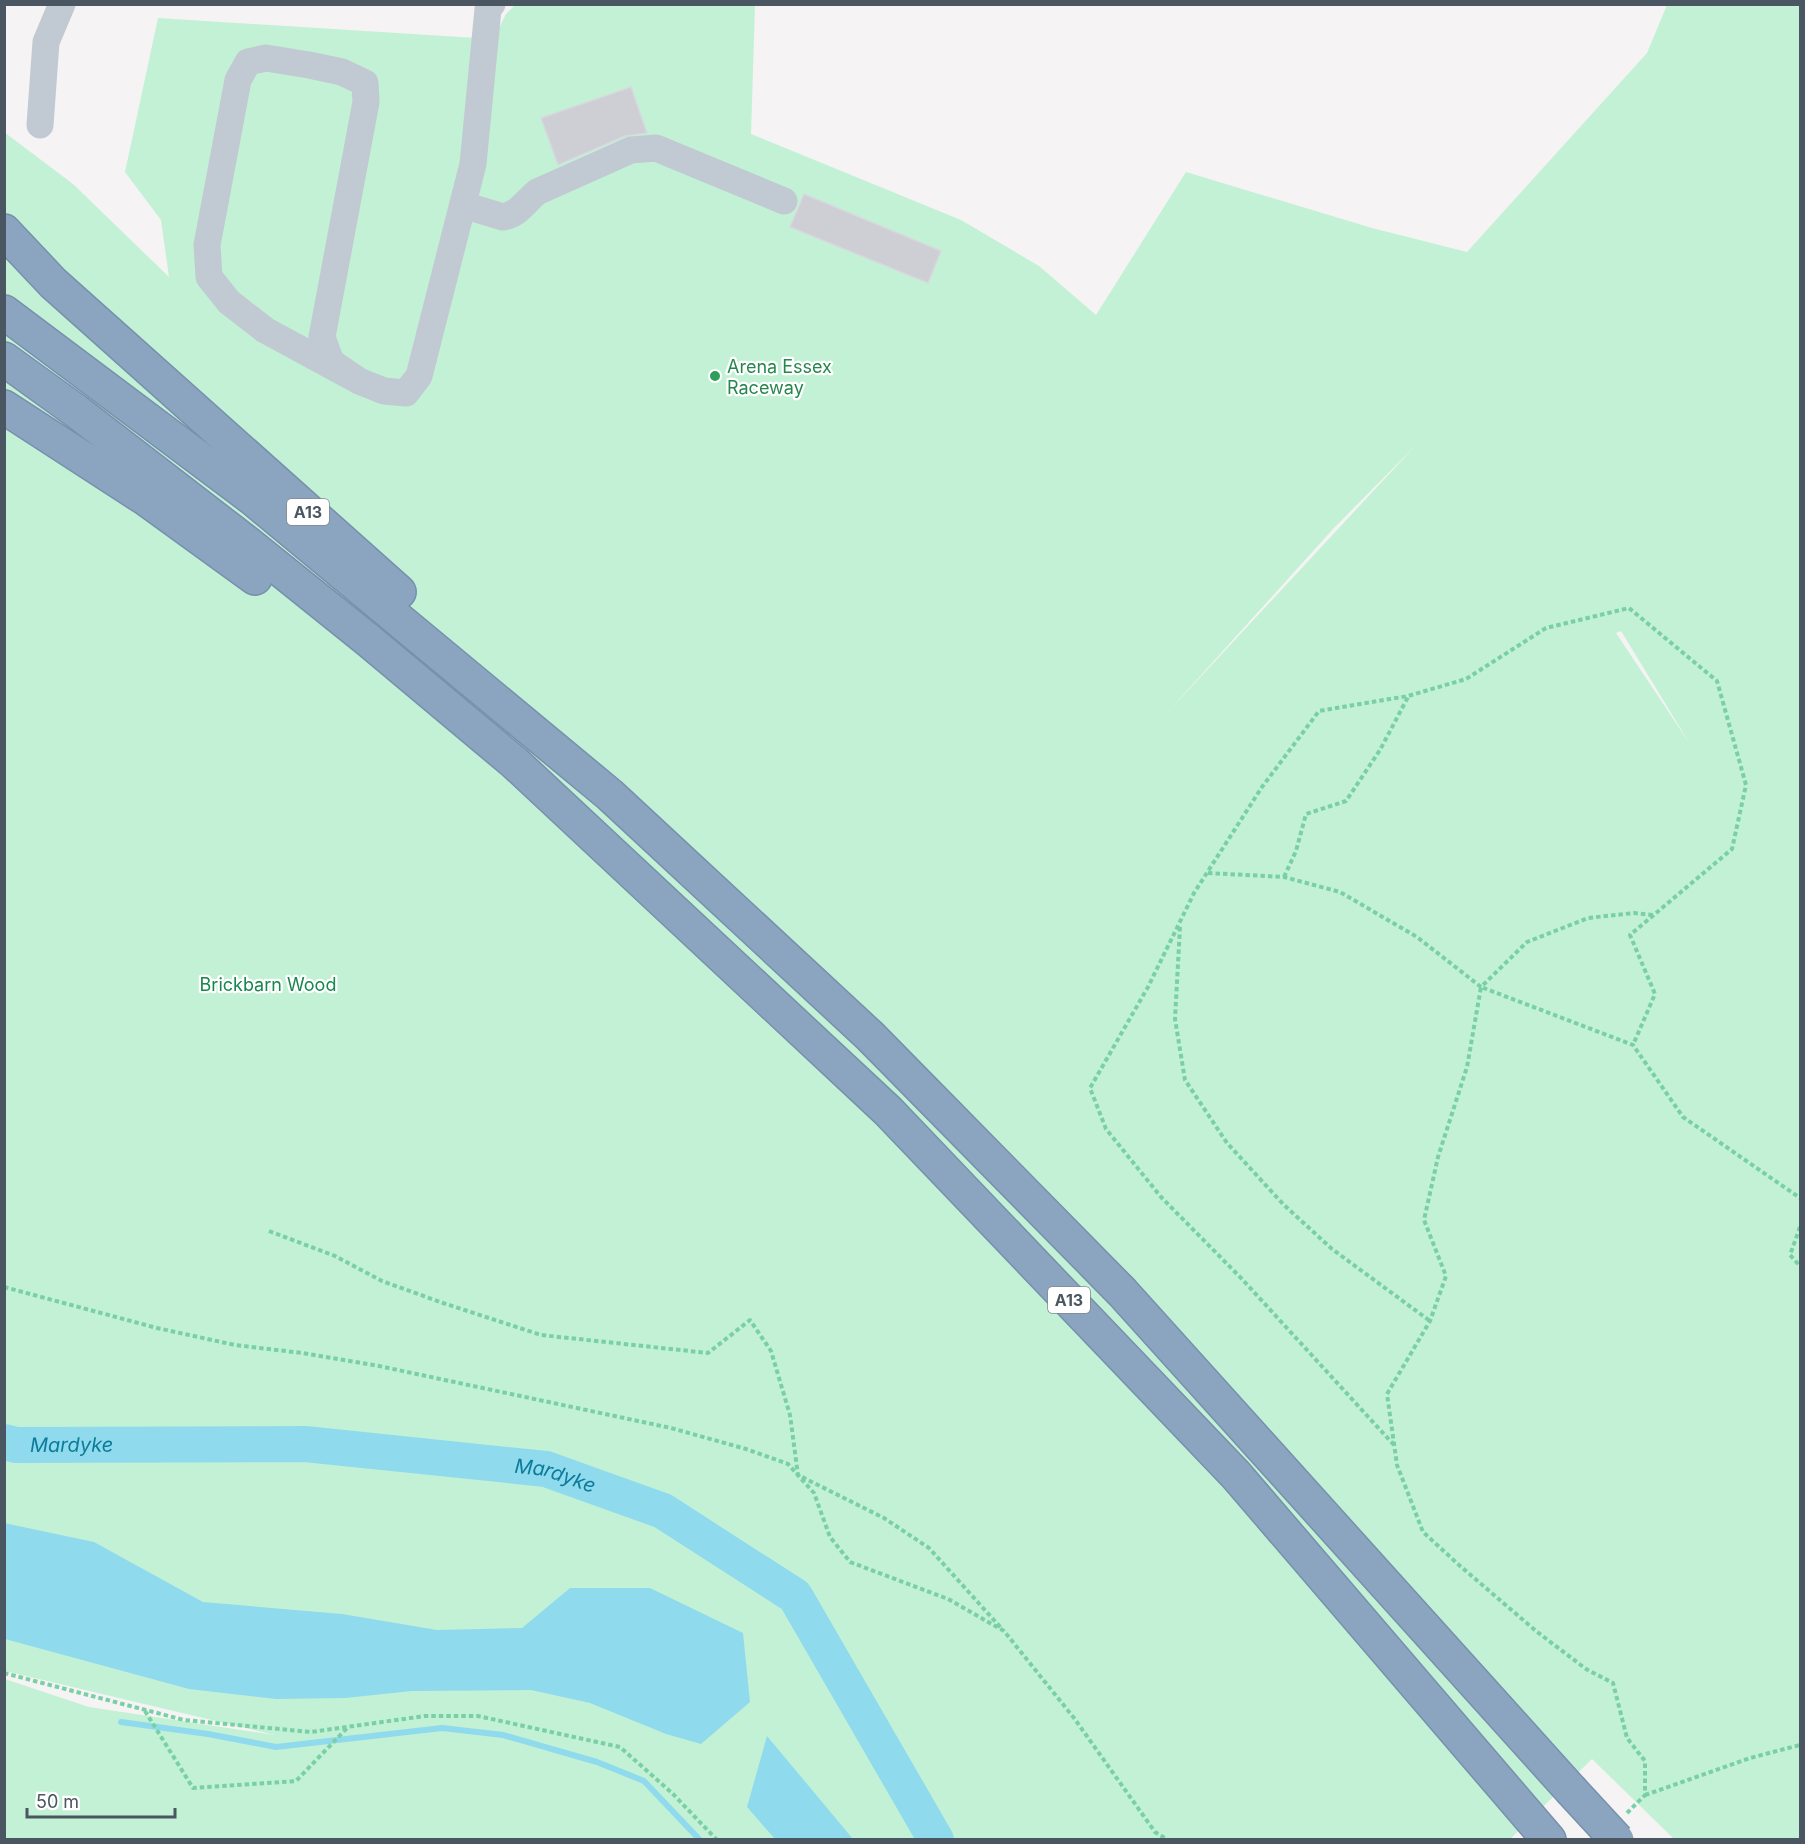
<svg xmlns="http://www.w3.org/2000/svg" width="1805" height="1844" font-family="Inter,sans-serif">
	<rect width="100%" height="100%" fill="#f5f3f3"/>
	<path fill="#c3f1d5" fill-rule="evenodd" d="M 515,5 L 755,5 L 751,134 L 961,220 L 1039,266 L 1096,315 L 1186,172 L 1372,228 L 1467,252 L 1647,53 L 1667,5 L 1800,5 L 1800,1839 L 1674,1839 L 1592,1759 L 1510,1839 L 5,1839 L 5,1679 L 89,1707 L 275,1735 L 5,1671 L 4,132 L 73,184 L 169,277 L 161,220 L 125,172 L 158,18 L 476,38 L 496,34 L 506,14 ZM 1417,444 L 1166,714 L 1333,529 ZM 1621,631 L 1690,744 L 1616,633 Z"/>
	<g fill="#90daee">
		<polygon points="4,1523 94,1542 203,1602 342,1614 437,1630 522,1628 570,1588 650,1588 743,1633 750,1702 701,1744 666,1734 590,1703 531,1690 412,1691 345,1698 276,1699 189,1689 5,1639"/>
		<polygon points="767,1736 853,1839 775,1839 747,1807"/>
	</g>
	<g fill="none" stroke-linecap="round" stroke-linejoin="round">
		<polyline stroke="#90daee" stroke-width="6" points="121,1722 208,1734 276,1747 442,1728 503,1735 597,1762 644,1781 700,1840"/>
		<path stroke="#90daee" stroke-width="36" id="s1" d="M 4,1442 L 16,1445 L 305,1444 L 546,1469 L 663,1511 L 795,1596 L 936,1840"/>
	</g>
	<g fill="#cdcfd5" stroke="#d7d9de" stroke-width="1.5">
		<polygon points="631,87 647,133 625,136 558,165 541,118"/>
		<polygon points="804,194 941,251 928,283 790,227"/>
	</g>
	<g fill="none" stroke-linecap="round" stroke-linejoin="round">
		<g stroke="#7690ad" stroke-width="36">
			<g id="highway">
				<polyline points="4,231 53,283 399,592"/>
				<polyline points="4,312 252,498 610,795 870,1036 1122,1292 1570,1789"/>
				<polyline points="4,359 76,411 246,542 368,640 515,763 888,1111 1236,1475 1549,1840"/>
				<polyline points="4,407 146,499 255,578"/>
			</g>
		</g>
		<g stroke="#7ad0a6" stroke-width="4" stroke-dasharray="4.5 3" stroke-linecap="butt">
			<polyline points="1208,873 1284,877 1340,892 1417,937 1481,987 1527,942 1588,918 1634,913 1653,915"/>
			<polyline points="1284,877 1296,851 1306,814 1346,801 1380,750 1408,697"/>
			<polyline points="1180,927 1175,1019 1185,1080 1227,1143 1284,1205 1332,1249 1430,1321"/>
			<polyline points="1800,1227 1790,1255 1800,1266"/>
			<polyline points="269,1231 335,1256 382,1281 443,1303 541,1335 708,1353 750,1320 771,1351 790,1415 798,1475 884,1518 929,1548 1002,1629"/>
			<polyline points="4,1287 157,1328 235,1345 302,1353 379,1366 671,1428 746,1449 788,1464 814,1493 830,1537 850,1562 948,1599 1004,1631 1074,1718 1155,1832 1168,1840"/>
			<polyline points="1394,1445 1242,1279 1161,1197 1106,1129 1090,1088 1148,987 1194,893 1262,787 1319,711 1408,696 1466,679 1546,628 1629,608 1717,681 1746,785 1732,849 1630,935 1655,994 1633,1045"/>
			<polyline points="4,1673 184,1720 311,1732 425,1716 478,1716 620,1747 672,1793 717,1840"/>
			<polyline points="145,1711 193,1788 296,1781 348,1727"/>
			<polyline points="1645,1795 1750,1758 1800,1745"/>
			<polyline points="1627,1813 1645,1795 1645,1761 1627,1738 1613,1683 1586,1669 1536,1631 1459,1565 1423,1532 1397,1465 1387,1394 1430,1321 1446,1276 1424,1220 1438,1157 1467,1067 1481,987 1633,1045 1683,1117 1800,1198"/>
		</g>
		<g stroke="#c1cad2" stroke-width="27">
			<polyline points="40,125 46,42 62,4"/>
			<path d="M 463,205 L 503,217 C 519,214 525,202 537,192 L 631,150 L 656,148 L 784,201"/>
			<polyline points="359,381 265,330 229,302 209,277 207,245 238,80 248,62 266,58 309,65 342,72 365,83 366,102 322,337 331,362 359,381 384,391 406,393 419,376 473,164 488,9 492,4"/>
		</g>
		<use href="#highway" stroke="#8ba5c1" stroke-width="33"/>
		<g stroke="#7690ad" stroke-width="36" stroke-linecap="butt">
			<polyline id="highway-bridge" points="1570,1789 1617,1840"/>
		</g>
		<use href="#highway-bridge" stroke="#8ba5c1" stroke-width="33"/>
	</g>
	<circle fill="#2e9e5b" stroke="#fff" stroke-width="2" cx="715" cy="376" r="6"/>
	<g text-anchor="middle" dominant-baseline="central" stroke-width="4.5" stroke-linejoin="round" paint-order="stroke">
		<g fill="#fff" stroke="#808990" stroke-width="1.5">
			<rect x="287" y="499" width="42" height="26" rx="4.5"/>
			<rect x="1048" y="1287" width="42" height="26" rx="4.5"/>
		</g>
		<g font-size="16" font-weight="bold" fill="#4a5661">
			<text x="308" y="512">A13</text>
			<text x="1069" y="1300">A13</text>
		</g>
		<g font-size="18" fill="#27864d" stroke="#fff" text-anchor="start">
			<text x="727" y="366">Arena Essex<tspan x="727" dy="21">Raceway</tspan></text>
		</g>
		<g font-size="18" fill="#17864f" stroke="#fff">
			<text x="268" y="984">Brickbarn Wood</text>
		</g>
		<g font-size="20" font-style="italic" fill="#0c7c9b" stroke="#fff">
			<text stroke="none"><textPath href="#s1" startOffset="68">Mardyke</textPath></text>
			<text stroke="none"><textPath href="#s1" startOffset="554">Mardyke</textPath></text>
		</g>
	</g>
	<rect width="1805" height="1844" fill="none" stroke="#4a5661" stroke-width="12"/>
	<path d="M27 1808v9h148v-9" fill="none" stroke="#4a5661" stroke-width="3"/>
	<text x="36" y="1808" font-size="18" fill="#4a5661" stroke="#ffffff" stroke-width="4.5" paint-order="stroke">50 m</text>
</svg>
